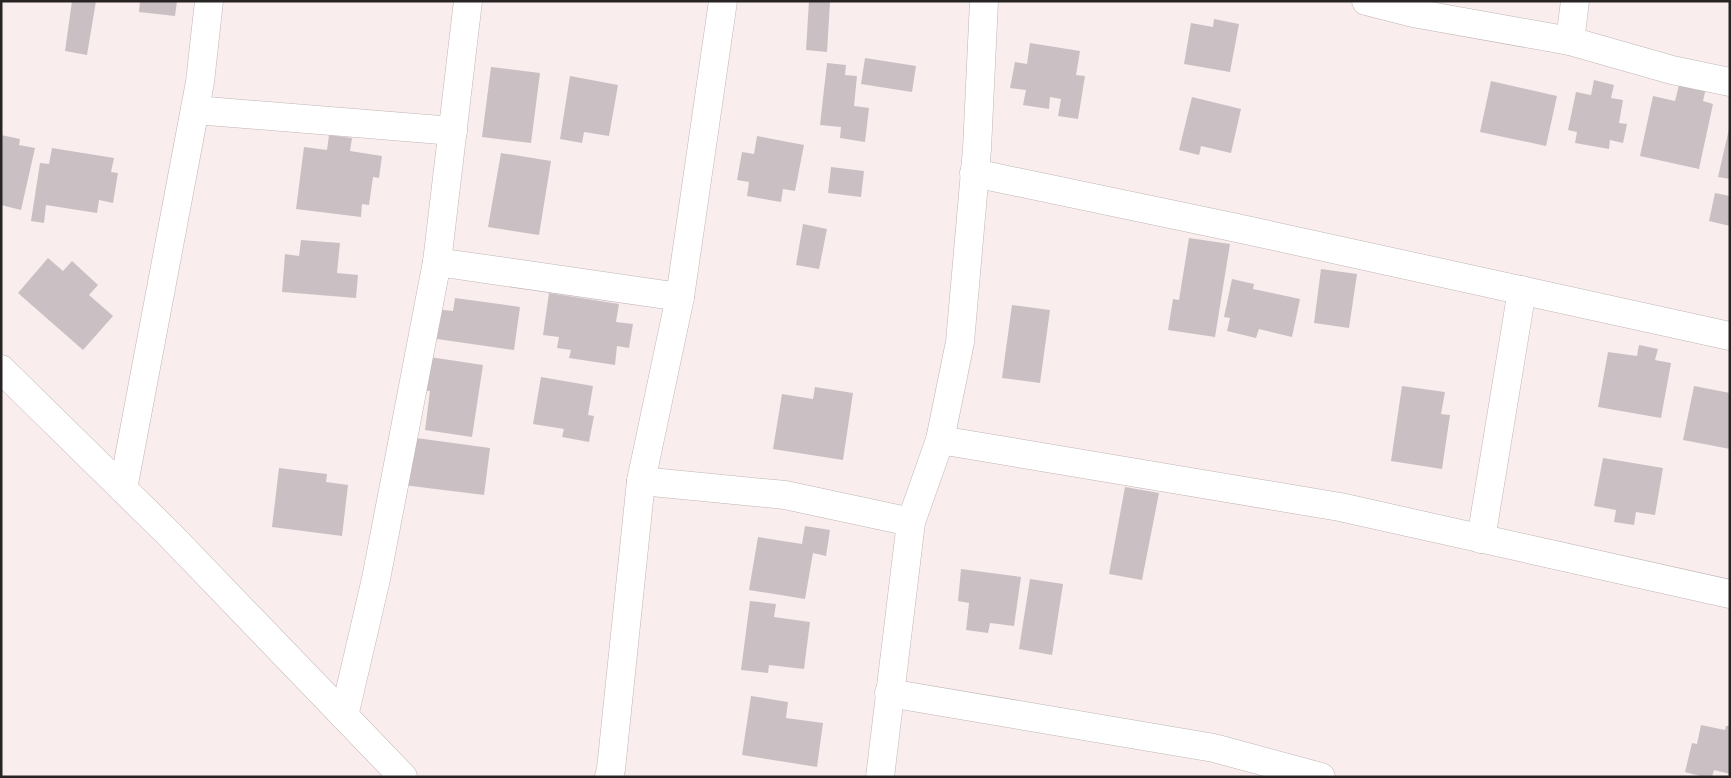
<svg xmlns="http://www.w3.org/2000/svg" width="1731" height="778" font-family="'IBM Plex Sans',sans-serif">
	<rect width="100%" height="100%" fill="#f9edee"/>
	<g fill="#cac0c4">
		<polygon points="72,1 96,1 87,55 65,51"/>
		<polygon points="140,1 177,1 175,16 139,12"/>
		<polygon points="809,1 830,2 827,52 806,50"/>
		<polygon points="1214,19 1239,24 1230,72 1184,64 1191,23 1213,27"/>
		<polygon points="1030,43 1080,51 1076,75 1085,76 1078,119 1058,116 1061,99 1050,97 1049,109 1023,105 1026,90 1010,88 1015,62 1027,64"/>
		<polygon points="865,58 916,66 912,92 861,84"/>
		<polygon points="827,63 846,65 845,75 857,76 854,106 869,108 865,142 840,138 841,127 820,125"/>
		<polygon points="491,67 540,73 531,143 482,137"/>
		<polygon points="570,76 618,85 609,136 584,132 582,143 560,139"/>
		<polygon points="1681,77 1707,83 1703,101 1713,104 1699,169 1640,156 1653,96 1675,101"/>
		<polygon points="1594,80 1614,85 1611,98 1623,100 1619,123 1627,124 1623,143 1610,140 1609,149 1575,143 1577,132 1568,130 1576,92 1591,95"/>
		<polygon points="1491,81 1557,96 1546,146 1480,132"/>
		<polygon points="1192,97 1241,109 1231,153 1201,146 1199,155 1179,150"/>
		<polygon points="1729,129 1730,129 1730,179 1718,177"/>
		<polygon points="1,135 20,139 19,145 35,148 21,210 1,205"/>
		<polygon points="329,135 352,138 350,151 382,156 379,178 373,177 369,205 362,204 361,217 296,209 304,147 327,150"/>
		<polygon points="757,136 804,145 795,191 783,189 781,202 747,196 749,182 737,180 742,152 754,154"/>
		<polygon points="52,148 114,158 111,172 118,173 113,203 99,200 97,213 46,205 44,223 31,221 40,163 49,164"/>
		<polygon points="501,153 551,161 539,235 488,227"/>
		<polygon points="831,167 864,171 861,197 828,193"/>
		<polygon points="1715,193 1730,196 1730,226 1709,221"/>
		<polygon points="803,224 827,229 819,269 796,265"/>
		<polygon points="1189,238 1230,244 1215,337 1168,330 1173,299 1179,300"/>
		<polygon points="301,240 340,243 337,273 358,275 356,298 282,292 285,254 299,256"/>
		<polygon points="48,258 63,271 72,261 98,285 89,295 113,316 83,350 18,293"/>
		<polygon points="1321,269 1357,274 1349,328 1314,323"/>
		<polygon points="1232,279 1254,284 1253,289 1300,299 1292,337 1259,329 1256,338 1227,331 1230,318 1224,317"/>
		<polygon points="549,293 619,304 616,322 633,324 629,348 617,346 615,365 569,358 571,350 557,348 559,337 543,335"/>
		<polygon points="455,298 520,307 514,350 430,338 434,309 453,311"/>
		<polygon points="1012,305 1050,310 1040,383 1002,378"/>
		<polygon points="1639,345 1658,349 1655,360 1671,363 1661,418 1598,407 1608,352 1637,356"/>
		<polygon points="423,356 483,365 472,437 425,430 430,391 418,390"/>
		<polygon points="541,377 593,386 588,415 594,416 589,442 562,437 564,429 533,424"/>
		<polygon points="1402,386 1445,392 1441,414 1450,415 1442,469 1391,461"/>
		<polygon points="1694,386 1730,393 1730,449 1683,440"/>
		<polygon points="815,387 853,393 843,460 773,449 782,394 813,399"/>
		<polygon points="409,437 490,448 484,495 403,485"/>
		<polygon points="1603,458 1663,468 1655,515 1636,512 1634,525 1614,522 1616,510 1594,506"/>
		<polygon points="279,468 327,474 326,482 348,485 342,536 272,527"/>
		<polygon points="1125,487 1159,493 1142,580 1109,574"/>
		<polygon points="805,526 830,530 826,556 813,553 805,599 749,590 758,537 802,544"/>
		<polygon points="961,569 1021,577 1014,626 990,623 988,633 966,630 969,603 958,601"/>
		<polygon points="1030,579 1063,584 1052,655 1019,649"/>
		<polygon points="750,601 776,604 774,617 810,622 804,669 769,665 768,673 741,670"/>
		<polygon points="751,696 788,702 786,718 823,723 817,767 742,755"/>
		<polygon points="1701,725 1725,730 1726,726 1730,726 1730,774 1714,770 1712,777 1704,777 1685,772 1692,743 1697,744"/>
	</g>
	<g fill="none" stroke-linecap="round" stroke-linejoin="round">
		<g stroke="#c0b5b5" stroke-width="29">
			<g id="minor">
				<polyline points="1366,1 1413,13 1570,41 1672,70 1730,82"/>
				<polyline points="1570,41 1575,1"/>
				<polyline points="195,110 453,131"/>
				<polyline points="974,173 1237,228 1730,336"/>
				<polyline points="437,262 680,297"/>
				<polyline points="940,440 1340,507 1730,594"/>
				<polyline points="641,481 785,495 911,522"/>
				<polyline points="123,489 200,82 209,1"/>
				<polyline points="1481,539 1522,290"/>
				<polyline points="889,693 1214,748 1321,777"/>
				<polyline points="344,716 376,579 437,262 468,1"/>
				<polyline points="609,777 611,769 641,481 680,297 723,1"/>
				<polyline points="880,777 911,522 940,440 960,342 977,149 984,1"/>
			</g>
		</g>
		<g stroke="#c0b5b5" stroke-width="29">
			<polyline id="tertiary" points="1,369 170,535 403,777"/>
		</g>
		<use href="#minor" stroke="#fff" stroke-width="28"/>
		<use href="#tertiary" stroke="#fff" stroke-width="28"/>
	</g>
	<rect width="1731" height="778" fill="none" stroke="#282424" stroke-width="5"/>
</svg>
